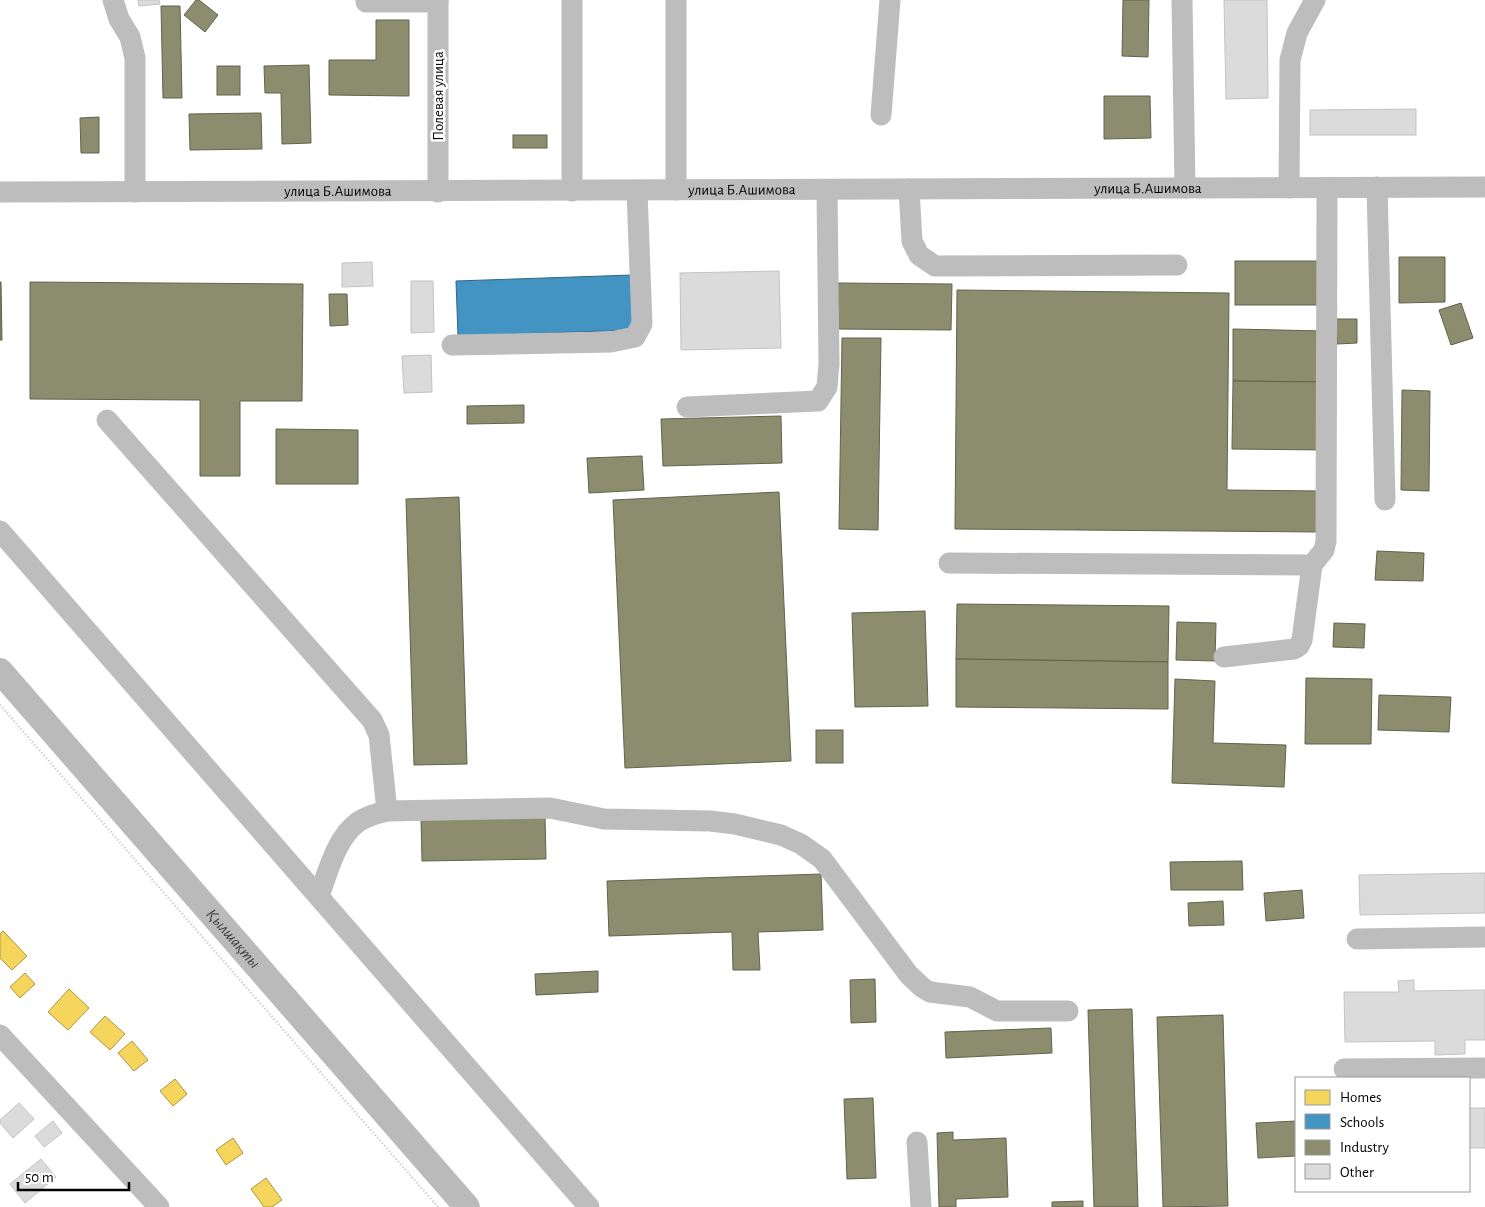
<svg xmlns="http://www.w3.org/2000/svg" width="1485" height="1207" font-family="'Alegreya Sans',sans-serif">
	<rect width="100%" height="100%" fill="#fff"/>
	<g fill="#f6d55c" stroke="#ac9540">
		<polygon points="3,931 27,956 12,970 0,958 0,934"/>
		<polygon points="25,973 35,984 20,998 10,987"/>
		<polygon points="69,989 89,1008 68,1030 48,1012"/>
		<polygon points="105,1016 125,1034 110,1050 90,1032"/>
		<polygon points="132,1041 148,1060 134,1071 118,1053"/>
		<polygon points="175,1079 187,1094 173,1106 160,1091"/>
		<polygon points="233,1138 243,1153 226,1165 216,1150"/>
		<polygon points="266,1178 282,1200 272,1207 264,1207 251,1189"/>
	</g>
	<polygon fill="#4393c3" stroke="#2f6788" points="632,275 634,330 458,336 456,281"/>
	<g fill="#8c8c6e" stroke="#62624d">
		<polygon points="196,0 199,0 218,15 205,32 184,15"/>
		<polygon points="1123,0 1149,0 1148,57 1122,56"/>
		<polygon points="161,6 180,6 182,98 163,98"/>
		<polygon points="376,20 409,20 409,96 329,95 329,60 376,60"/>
		<polygon points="309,65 311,143 282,144 281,93 265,93 264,66"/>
		<rect x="217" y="66" width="23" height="29"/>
		<polygon points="1104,96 1150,96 1151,138 1104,139"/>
		<polygon points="261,113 262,149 190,150 189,114"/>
		<polygon points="99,117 99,153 81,153 80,118"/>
		<rect x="513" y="135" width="34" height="13"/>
		<polygon points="1399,257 1445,257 1445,302 1399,303"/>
		<rect x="1235" y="261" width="82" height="44"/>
		<polygon points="0,282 1,282 2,340 0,340"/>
		<polygon points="30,282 303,284 302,401 240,401 240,476 200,476 200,400 30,399"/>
		<polygon points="838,283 952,284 951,330 838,329"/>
		<polygon points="957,290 1229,293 1227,490 1320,491 1319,532 955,529"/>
		<polygon points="329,294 347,294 348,325 330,326"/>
		<polygon points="1461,303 1473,338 1451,345 1439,310"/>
		<polygon points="1336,319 1357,319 1357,343 1337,344"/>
		<polygon points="1233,329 1325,331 1324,382 1233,381"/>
		<polygon points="842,338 881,338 878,530 839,529"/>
		<polygon points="1233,381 1324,382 1324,450 1232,449"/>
		<polygon points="1402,390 1430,391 1429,491 1401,490"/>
		<polygon points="524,405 524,423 467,424 467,406"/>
		<polygon points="781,416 782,463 663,466 661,419"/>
		<polygon points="276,429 358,430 358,484 276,484"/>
		<polygon points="642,456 644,490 589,493 587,458"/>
		<polygon points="779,492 791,761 625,768 613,500"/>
		<polygon points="459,497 467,764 414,765 406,499"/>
		<polygon points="1377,551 1424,553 1423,581 1375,580"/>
		<polygon points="957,604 1169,606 1168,662 956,659"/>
		<polygon points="925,611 928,706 855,707 852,613"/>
		<polygon points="1177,622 1216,623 1215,661 1176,660"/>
		<polygon points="1334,623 1365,624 1364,648 1333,647"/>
		<polygon points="956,659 1168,662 1168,709 956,707"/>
		<polygon points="1306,678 1372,679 1371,744 1305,744"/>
		<polygon points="1175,679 1215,681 1213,743 1286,745 1284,787 1172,783"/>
		<polygon points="1379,695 1451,697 1449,732 1378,730"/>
		<rect x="816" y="730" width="27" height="33"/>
		<polygon points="545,817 546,859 422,861 421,819"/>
		<polygon points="1242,861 1243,890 1171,890 1170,862"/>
		<polygon points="821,874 823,930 758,932 760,970 733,970 732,932 609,936 607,881"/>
		<polygon points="1302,890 1304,918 1266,921 1264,893"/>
		<polygon points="1223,901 1224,925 1189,926 1188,903"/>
		<polygon points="598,971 598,992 536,995 535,974"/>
		<polygon points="875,979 876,1022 851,1023 850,980"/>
		<polygon points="1132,1009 1138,1207 1094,1207 1088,1010"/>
		<polygon points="1223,1015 1228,1206 1163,1207 1157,1017"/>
		<polygon points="1051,1028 1052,1053 946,1058 945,1032"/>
		<polygon points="873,1098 876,1178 847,1179 844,1099"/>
		<polygon points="1296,1121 1296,1156 1258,1158 1256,1123"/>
		<polygon points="953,1132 953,1140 1006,1138 1008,1197 956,1199 956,1207 939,1207 937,1133"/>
		<polygon points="1083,1201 1083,1207 1052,1207 1052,1202"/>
	</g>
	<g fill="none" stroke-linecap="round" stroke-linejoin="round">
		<path stroke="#bababa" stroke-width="26" id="s1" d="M 0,671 L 467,1207"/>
	</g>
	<g fill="#dbdbdb" stroke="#c3c3c3">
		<polygon points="138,0 159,0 160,4 139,6"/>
		<polygon points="1224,0 1267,0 1268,98 1226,99"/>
		<polygon points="1416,109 1416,135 1310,135 1310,110"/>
		<polygon points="372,262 373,286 342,287 342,263"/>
		<polygon points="779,271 781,348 681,350 680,273"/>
		<polygon points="411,281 433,281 434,332 411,333"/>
		<polygon points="431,355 432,392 404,393 402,356"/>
		<polygon points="1485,873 1485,913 1360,915 1359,875"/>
		<polygon points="1414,980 1414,991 1485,990 1485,1040 1465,1040 1465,1054 1435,1055 1435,1041 1345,1042 1344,992 1399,992 1398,981"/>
		<polygon points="19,1103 34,1119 13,1138 0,1123 0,1120"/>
		<rect x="1469" y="1108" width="16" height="40"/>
		<polygon points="53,1121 62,1133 44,1147 35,1136"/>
		<polygon points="41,1159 56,1177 25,1203 10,1184"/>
	</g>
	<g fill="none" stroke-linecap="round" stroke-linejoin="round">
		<polyline stroke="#c2c2c2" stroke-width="2.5" stroke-dasharray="1 2.5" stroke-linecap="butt" points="0,705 438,1207"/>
		<g stroke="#bdbdbd" stroke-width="21">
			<polyline points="113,0 119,19 130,37 135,58 135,192"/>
			<polyline points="438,0 438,192"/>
			<polyline points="676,0 676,190"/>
			<polyline points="1182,0 1185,188"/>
			<polyline points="366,2 438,2"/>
			<polyline points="881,115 890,0"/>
			<polyline points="1377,187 1385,500"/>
			<polyline points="1289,188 1290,60 1297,33 1315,0"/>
			<polyline points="909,189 912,241 919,255 935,266 1177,265"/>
			<polyline points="572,191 572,0"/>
			<path id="s2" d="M 0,192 L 1485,187"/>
			<polyline points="452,345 611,342 635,337 642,324 637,191"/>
			<polyline points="687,407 818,401 827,387 829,364 827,190"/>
			<polyline points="107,420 372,720 379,735 387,811"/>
			<polyline points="0,531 589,1207"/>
			<polyline points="949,563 1312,565 1324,550 1326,541 1327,188"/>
			<polyline points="1224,657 1294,649 1299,646 1302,640 1312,565"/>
			<path d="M 319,896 C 328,872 336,838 358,822 C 367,816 378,813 387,811 L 550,808 L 604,819 L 710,821 L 735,824 L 781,835 L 801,844 L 822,859 L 909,975 L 923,988 L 930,992 L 970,997 L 997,1011 L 1068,1011"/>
			<polyline points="1357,939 1485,937"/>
			<polyline points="0,1035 159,1207"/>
			<polyline points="1344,1069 1485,1068"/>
			<polyline points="917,1142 921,1207"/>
		</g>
	</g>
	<g text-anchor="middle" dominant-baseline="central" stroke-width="5" stroke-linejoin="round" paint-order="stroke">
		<g font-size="15" fill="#000" stroke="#fff">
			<text transform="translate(438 96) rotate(-90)">Полевая улица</text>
			<text stroke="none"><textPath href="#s2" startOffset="1148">улица Б.Ашимова</textPath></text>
			<text stroke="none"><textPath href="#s2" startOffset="742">улица Б.Ашимова</textPath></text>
			<text stroke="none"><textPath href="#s2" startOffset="338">улица Б.Ашимова</textPath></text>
		</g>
		<g font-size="16" font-style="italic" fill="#3d3d3d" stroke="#fff">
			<text stroke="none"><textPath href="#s1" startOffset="355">Қылшақты</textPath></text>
		</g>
	</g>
	<rect x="1295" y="1077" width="175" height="115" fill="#ffffff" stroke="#999999"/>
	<rect x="1305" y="1090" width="25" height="15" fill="#f6d55c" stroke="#999999"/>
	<text x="1340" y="1102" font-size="15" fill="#000000">Homes</text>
	<rect x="1305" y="1114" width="25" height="15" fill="#4393c3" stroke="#999999"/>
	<text x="1340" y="1127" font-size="15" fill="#000000">Schools</text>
	<rect x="1305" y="1140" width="25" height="15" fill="#8c8c6e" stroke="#999999"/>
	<text x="1340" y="1152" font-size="15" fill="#000000">Industry</text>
	<rect x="1305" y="1164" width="25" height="15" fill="#dbdbdb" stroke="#999999"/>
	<text x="1340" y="1177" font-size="15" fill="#000000">Other</text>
	<path d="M18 1182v8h111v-8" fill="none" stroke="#000000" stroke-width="2.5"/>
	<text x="25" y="1182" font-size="15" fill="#000000" stroke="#ffffff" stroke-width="4" paint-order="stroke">50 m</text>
</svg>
